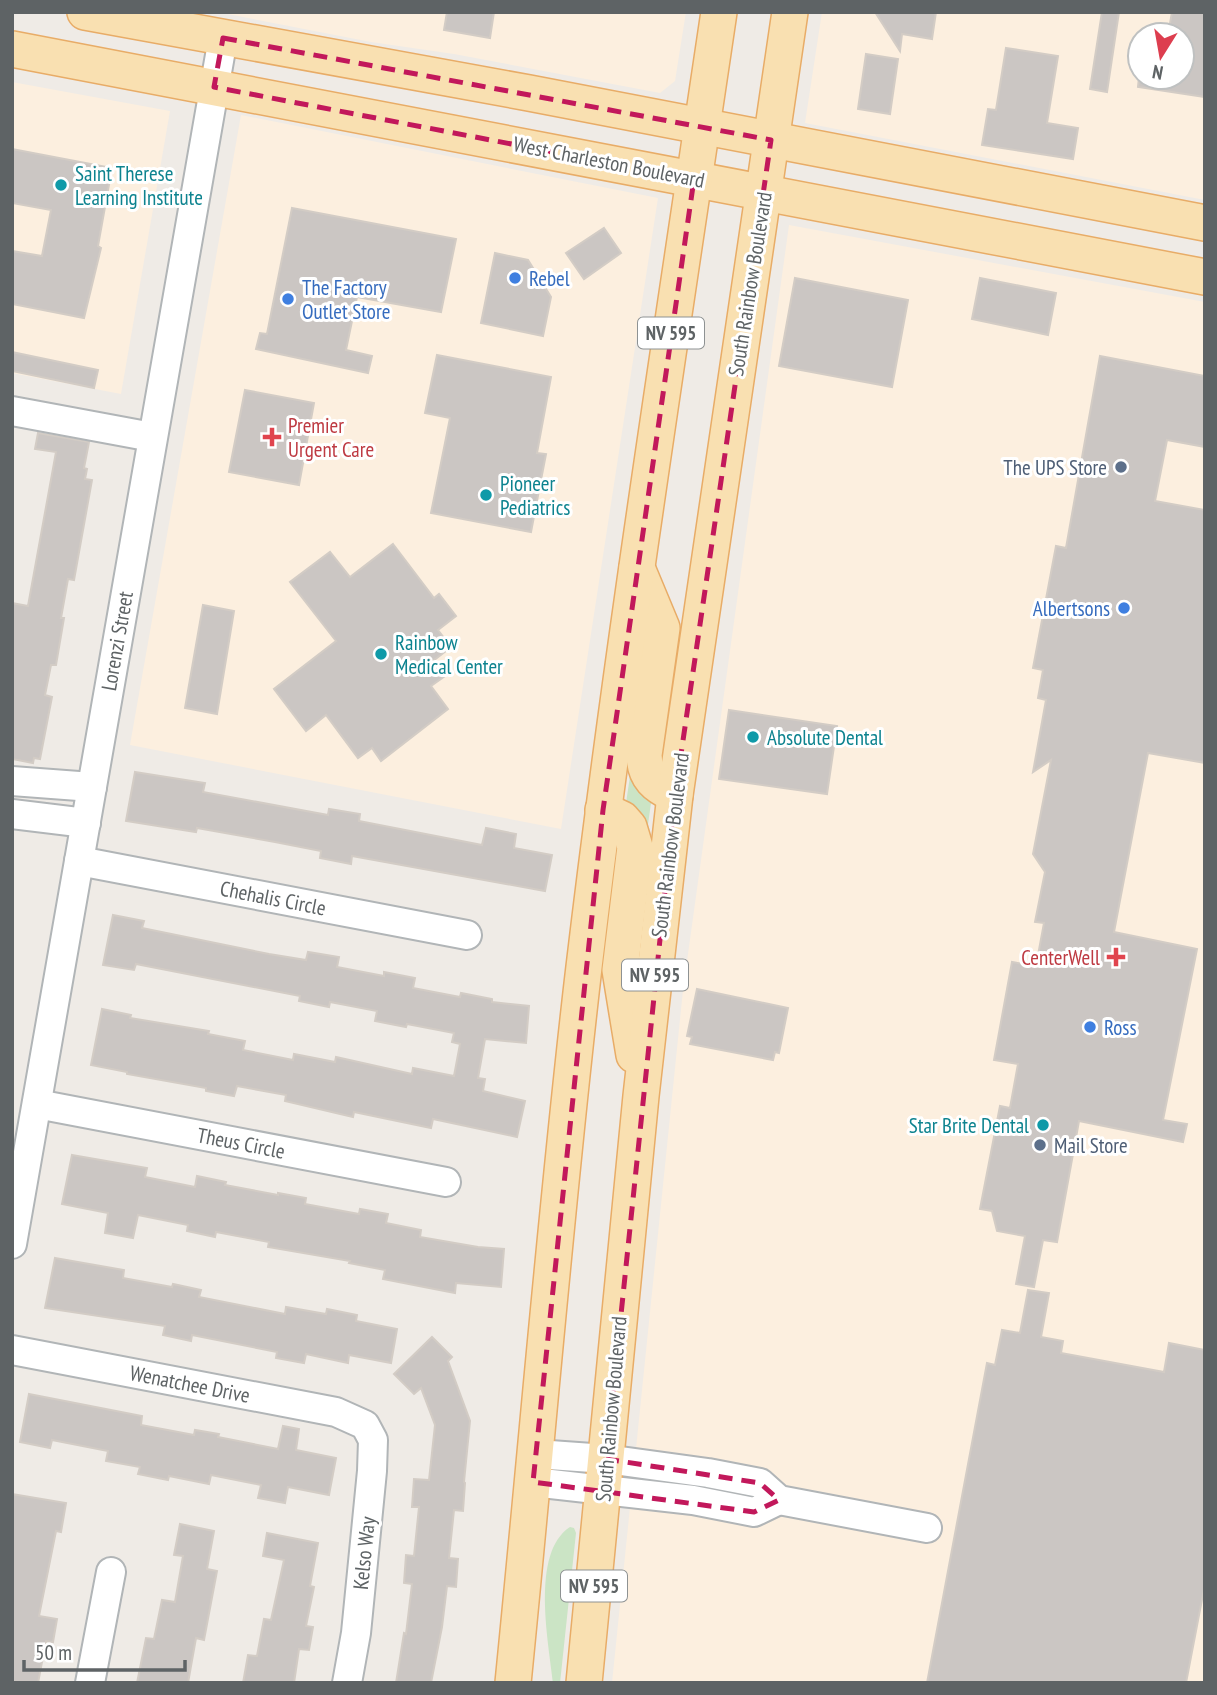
<svg xmlns="http://www.w3.org/2000/svg" width="1217" height="1695" font-family="'PT Sans Narrow',sans-serif">
	<rect width="100%" height="100%" fill="#efebe6"/>
	<g fill="#fcefdf" fill-rule="evenodd">
		<polygon points="217,12 686,12 675,81 660,93 454,54 371,42"/>
		<path d="M 822,12 L 1205,12 L 1205,200 L 805,123 ZM 1140,35 L 1182,35 L 1182,77 L 1140,77 Z"/>
		<polygon points="12,82 170,111 121,394 12,373"/>
		<polygon points="241,115 658,198 561,829 130,745"/>
		<polygon points="789,225 1205,302 1205,1683 612,1683 683,990"/>
	</g>
	<g fill="#cbe4c5">
		<polygon points="639,716 652,796 638,895 626,803"/>
		<path d="M 570,1527 L 574,1528 L 576,1533 L 560,1683 L 553,1683 C 549,1643 530,1553 570,1527 Z"/>
	</g>
	<g fill="#cbc6c3" stroke="#d3ccc5" stroke-width="2">
		<polygon points="447,12 494,12 490,38 444,30"/>
		<polygon points="875,12 936,12 932,39 902,34 900,51"/>
		<polygon points="1102,12 1119,12 1107,92 1090,89"/>
		<polygon points="1172,12 1205,12 1205,97 1138,87 1139,77 1182,77 1182,35 1168,35"/>
		<polygon points="1006,48 1058,56 1047,123 1078,128 1073,159 982,145 988,109 996,110"/>
		<polygon points="866,54 898,59 890,114 858,109"/>
		<polygon points="12,149 112,168 98,246 101,248 84,318 12,304 12,251 42,256 51,210 12,203"/>
		<polygon points="292,208 456,239 441,312 357,297 346,350 372,356 368,373 256,349 260,333 267,334"/>
		<polygon points="604,228 621,253 584,279 566,253"/>
		<polygon points="495,253 528,260 551,297 543,336 481,323"/>
		<polygon points="795,278 908,300 892,387 779,366"/>
		<polygon points="980,278 1056,293 1048,335 972,319"/>
		<polygon points="12,352 98,370 94,388 12,371"/>
		<polygon points="437,355 551,377 537,453 546,454 531,532 431,513 450,418 425,413"/>
		<polygon points="1100,356 1205,376 1205,447 1167,440 1155,501 1205,510 1205,763 1148,753 1114,932 1197,949 1163,1120 1187,1124 1183,1142 1079,1121 1057,1242 1043,1240 1034,1287 1016,1284 1025,1236 997,1231 992,1211 980,1209 1000,1106 1010,1108 1018,1064 994,1060 1012,962 1036,966 1044,923 1035,922 1045,872 1033,854 1051,760 1033,772 1046,700 1038,698 1043,670 1033,668 1056,546 1066,548"/>
		<polygon points="245,390 314,403 299,485 229,472"/>
		<polygon points="38,433 89,442 84,468 87,469 85,479 92,480 74,580 68,579 61,618 64,618 56,665 51,665 45,695 52,697 40,759 34,758 33,763 12,759 12,603 28,606 56,452 35,449"/>
		<polygon points="393,544 434,598 439,594 456,616 438,630 451,647 433,661 445,676 431,686 448,709 381,761 372,748 358,758 326,715 306,731 274,689 336,641 290,582 330,552 350,577"/>
		<polygon points="203,605 234,611 217,714 185,708"/>
		<polygon points="729,710 837,726 827,794 719,779"/>
		<polygon points="135,772 205,783 203,792 328,815 329,809 360,814 359,821 482,845 486,828 516,834 514,848 552,855 545,891 352,856 351,864 320,858 321,851 275,842 197,828 196,832 126,821"/>
		<polygon points="113,915 144,921 142,928 269,954 306,960 308,952 339,957 337,967 384,976 384,972 415,978 413,988 460,997 461,993 492,999 492,1002 529,1006 526,1043 485,1039 478,1078 485,1079 483,1091 525,1101 517,1137 433,1119 431,1128 354,1112 353,1117 285,1101 286,1095 237,1086 234,1096 206,1091 206,1088 127,1074 127,1072 91,1065 102,1009 131,1015 130,1018 209,1031 208,1034 245,1041 243,1050 293,1060 294,1054 335,1062 336,1057 412,1074 413,1068 454,1076 460,1044 452,1042 454,1033 407,1024 406,1027 375,1021 377,1011 330,1002 329,1007 299,1001 300,996 136,964 134,970 103,965"/>
		<polygon points="697,989 788,1008 779,1053 775,1052 773,1060 690,1044 692,1037 687,1036"/>
		<polygon points="72,1155 147,1168 145,1177 195,1187 197,1176 226,1182 225,1185 278,1195 278,1193 306,1198 305,1204 359,1214 360,1209 388,1214 386,1223 421,1230 420,1237 478,1247 504,1249 501,1287 456,1283 455,1293 424,1287 383,1279 385,1270 349,1263 350,1261 268,1247 269,1242 216,1232 215,1237 187,1231 188,1225 138,1215 133,1238 105,1233 108,1213 62,1204"/>
		<polygon points="55,1258 124,1270 123,1278 172,1287 173,1284 201,1290 199,1297 285,1314 286,1307 326,1314 327,1309 357,1315 356,1321 397,1329 391,1363 349,1355 348,1363 306,1354 304,1363 276,1358 277,1352 192,1335 191,1341 163,1335 165,1326 45,1308"/>
		<polygon points="1028,1290 1049,1293 1041,1337 1063,1341 1061,1353 1164,1372 1169,1343 1205,1350 1205,1584 1186,1683 927,1683 987,1363 995,1365 1002,1330 1020,1333"/>
		<polygon points="432,1337 452,1357 448,1361 470,1421 464,1482 465,1483 463,1511 454,1510 449,1558 458,1559 456,1587 447,1586 442,1627 431,1683 396,1683 404,1633 406,1634 412,1584 404,1583 406,1555 414,1556 419,1507 412,1507 414,1479 429,1480 435,1425 421,1388 414,1394 394,1374"/>
		<polygon points="29,1394 142,1416 141,1425 194,1435 195,1430 219,1434 218,1437 278,1449 283,1426 299,1429 296,1450 336,1458 329,1495 288,1487 285,1503 258,1498 261,1485 211,1475 209,1484 169,1476 168,1480 138,1474 140,1467 106,1461 108,1451 52,1440 50,1448 20,1442"/>
		<polygon points="12,1494 66,1503 61,1532 56,1531 39,1616 57,1619 53,1642 46,1641 38,1683 12,1683"/>
		<polygon points="180,1524 214,1531 207,1569 217,1571 204,1640 196,1638 188,1683 137,1683 146,1638 154,1639 162,1600 175,1602 183,1556 174,1555"/>
		<polygon points="267,1533 318,1543 310,1586 314,1587 306,1626 313,1627 309,1650 299,1649 294,1683 243,1683 248,1655 257,1656 264,1619 271,1620 284,1560 263,1556"/>
	</g>
	<g fill="none" stroke-linecap="round" stroke-linejoin="round">
		<g stroke="#b1b5b7" stroke-width="32">
			<g id="minor">
				<polyline points="12,411 152,437"/>
				<polyline points="12,781 92,787"/>
				<polyline points="12,814 86,823"/>
				<polyline points="79,861 467,935"/>
				<polyline points="37,1104 446,1182"/>
				<polyline points="12,1244 223,38"/>
				<polyline points="12,1350 336,1412 365,1425 373,1440 372,1471 356,1633 347,1683"/>
				<polyline points="536,1454 606,1459 708,1473 760,1483 779,1500 927,1528"/>
				<polyline points="533,1482 693,1500 754,1512 779,1500"/>
				<polyline points="90,1683 111,1572"/>
			</g>
		</g>
		<g stroke="#e8ac67" stroke-width="38">
			<g id="major">
				<polyline points="85,12 529,93 1205,223"/>
				<polyline points="12,49 1205,277"/>
				<path d="M 637,568 L 662,628 L 644,755 C 645,778 656,786 675,795"/>
				<polyline points="603,810 622,819 629,827 635,847 620,970 634,1055"/>
				<path d="M 513,1683 C 537,1444 556,1205 584,967 C 622,648 672,330 719,12"/>
				<polyline points="584,1683 641,1096 675,795 790,12"/>
			</g>
		</g>
		<use href="#minor" stroke="#fff" stroke-width="28"/>
		<use href="#major" stroke="#f9e0b1" stroke-width="35"/>
	</g>
	<path fill="none" stroke="#c2185b" stroke-width="5" stroke-dasharray="14 9" stroke-linejoin="round" d="M 223,38 L 771,140 L 675,795 L 606,1459 L 760,1483 L 779,1500 L 754,1512 L 533,1482 L 603,810 L 694,179 L 214,87 Z"/>
	<g fill="#0f9aa8" stroke="#fff" stroke-width="2.5">
		<circle cx="61" cy="185" r="7"/>
		<circle cx="486" cy="495" r="7"/>
		<circle cx="381" cy="654" r="7"/>
		<circle cx="753" cy="737" r="7"/>
		<circle cx="1043" cy="1125" r="7"/>
	</g>
	<g fill="#3f7fe0" stroke="#fff" stroke-width="2.5">
		<circle cx="515" cy="278" r="7"/>
		<circle cx="288" cy="299" r="7"/>
		<circle cx="1124" cy="608" r="7"/>
		<circle cx="1090" cy="1027" r="7"/>
	</g>
	<g fill="#e0444e" stroke="#fff" stroke-width="2.5">
		<path d="M268.5 426.5h7v7h7v7h-7v7h-7v-7h-7v-7h7z"/>
		<path d="M1112.5 946.5h7v7h7v7h-7v7h-7v-7h-7v-7h7z"/>
	</g>
	<g fill="#5c6f8a" stroke="#fff" stroke-width="2.5">
		<circle cx="1121" cy="467" r="7"/>
		<circle cx="1040" cy="1145" r="7"/>
	</g>
	<g text-anchor="middle" dominant-baseline="central" stroke-width="6" stroke-linejoin="round" paint-order="stroke">
		<g fill="#fff" stroke="#8e9293" stroke-width="2">
			<rect x="638" y="317.5" width="66" height="31" rx="5"/>
			<rect x="622" y="959.5" width="66" height="31" rx="5"/>
			<rect x="561" y="1570.5" width="66" height="31" rx="5"/>
		</g>
		<g font-size="19" font-weight="bold" fill="#5e6365">
			<text x="671" y="333">NV 595</text>
			<text x="655" y="975">NV 595</text>
			<text x="594" y="1586">NV 595</text>
		</g>
		<g font-size="21" fill="#5e6365" stroke="#fff">
			<text transform="translate(609 162) rotate(11)">West Charleston Boulevard</text>
			<text transform="translate(750 284) rotate(-81)">South Rainbow Boulevard</text>
			<text transform="translate(117 641) rotate(-80)">Lorenzi Street</text>
			<text transform="translate(670 845) rotate(-83)">South Rainbow Boulevard</text>
			<text transform="translate(273 898) rotate(11)">Chehalis Circle</text>
			<text transform="translate(241 1143) rotate(11)">Theus Circle</text>
			<text transform="translate(190 1384) rotate(11)">Wenatchee Drive</text>
			<text transform="translate(611 1409) rotate(-85)">South Rainbow Boulevard</text>
			<text transform="translate(364 1553) rotate(-84)">Kelso Way</text>
		</g>
		<g font-size="21" fill="#0d838f" stroke="#fff" text-anchor="start">
			<text x="75" y="173">Saint Therese<tspan x="75" dy="24">Learning Institute</tspan></text>
			<text x="500" y="483">Pioneer<tspan x="500" dy="24">Pediatrics</tspan></text>
			<text x="395" y="642">Rainbow<tspan x="395" dy="24">Medical Center</tspan></text>
			<text x="767" y="737">Absolute Dental</text>
			<text x="1029" y="1125" text-anchor="end">Star Brite Dental</text>
		</g>
		<g font-size="21" fill="#366cbe" stroke="#fff" text-anchor="start">
			<text x="529" y="278">Rebel</text>
			<text x="302" y="287">The Factory<tspan x="302" dy="24">Outlet Store</tspan></text>
			<text x="1110" y="608" text-anchor="end">Albertsons</text>
			<text x="1104" y="1027">Ross</text>
		</g>
		<g font-size="21" fill="#be3a42" stroke="#fff" text-anchor="start">
			<text x="288" y="425">Premier<tspan x="288" dy="24">Urgent Care</tspan></text>
			<text x="1100" y="957" text-anchor="end">CenterWell</text>
		</g>
		<g font-size="21" fill="#4e5e75" stroke="#fff" text-anchor="end">
			<text x="1107" y="467">The UPS Store</text>
			<text x="1054" y="1145" text-anchor="start">Mail Store</text>
		</g>
	</g>
	<rect width="1217" height="1695" fill="none" stroke="#5e6365" stroke-width="28"/>
	<g transform="translate(1161 56) rotate(191)"><circle r="33" fill="#ffffff" stroke="#bfc1c1" stroke-width="2"/>
	<path d="M0-5L12 26L0 18L-12 26Z" fill="#dd3e4f"/>
	<text y="-10" font-size="19" font-weight="bold" text-anchor="middle" fill="#5e6365">N</text>
	</g>
	<path d="M24 1660v10h161v-10" fill="none" stroke="#5e6365" stroke-width="3.5"/>
	<text x="35" y="1660" font-size="21" fill="#5e6365" stroke="#ffffff" stroke-width="5" paint-order="stroke">50 m</text>
</svg>
